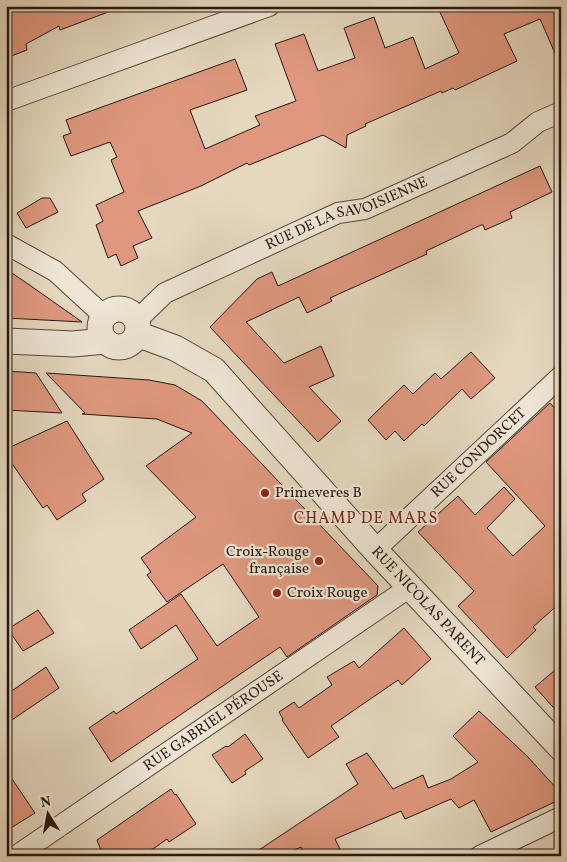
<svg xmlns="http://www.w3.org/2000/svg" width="567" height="862" font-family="Vollkorn,serif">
	<rect width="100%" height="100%" fill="#e5d8bf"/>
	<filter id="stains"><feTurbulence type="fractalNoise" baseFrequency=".004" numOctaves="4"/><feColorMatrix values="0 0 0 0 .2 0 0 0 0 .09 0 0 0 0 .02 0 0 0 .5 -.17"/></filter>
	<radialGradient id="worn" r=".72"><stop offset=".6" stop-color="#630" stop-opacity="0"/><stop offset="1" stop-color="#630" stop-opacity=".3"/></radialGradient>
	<g fill="#df987f" stroke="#261710">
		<polygon points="15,6 119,6 119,8 60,30 59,26 26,44 27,50 6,58 6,9"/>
		<polygon points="437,6 561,6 561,67 540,19 504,34 517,61 455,90 453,88 442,93 441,91 365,124 366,126 347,135 346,148 323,135 249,165 247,163 201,186 138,211 152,238 133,246 138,258 121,266 116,254 108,258 96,225 103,221 96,205 124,192 111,160 117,157 110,142 71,156 63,136 71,133 66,120 235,59 247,90 190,110 205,149 260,125 255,116 296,101 275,44 304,34 318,71 355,58 344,28 374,17 385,48 413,37 425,69 459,53"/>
		<polygon points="540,166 552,192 510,212 512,218 485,230 483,225 481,225 426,251 427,254 330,298 332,301 307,313 299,297 246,322 284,363 321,346 334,376 309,387 341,421 318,442 210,327 257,279 272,272 278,286"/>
		<polygon points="42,198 50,198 58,212 26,228 17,213"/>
		<polygon points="6,269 31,286 82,322 6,318"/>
		<polygon points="471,352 495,378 471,399 462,389 424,426 422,424 404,441 395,431 386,440 368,420 404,385 413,394 435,373 441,379"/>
		<polygon points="6,371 36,373 62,413 6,410"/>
		<polygon points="46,373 149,380 175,385 202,401 378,586 377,595 287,657 280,647 111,762 89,728 114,711 116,714 198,659 176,625 141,649 129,630 181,594 217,646 259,617 223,564 167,602 147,575 151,572 141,558 196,517 146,466 192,433 157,419 82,414 85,413"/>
		<polygon points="550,403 561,415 561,602 533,627 536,630 507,658 458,606 474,591 418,532 458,496 475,515 504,487 515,499 487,528 513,556 545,526 486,462"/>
		<polygon points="67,421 104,479 82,494 86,501 57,520 47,505 43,508 6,455 6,449"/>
		<polygon points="38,610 54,633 23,651 8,629"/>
		<polygon points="404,628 431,659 402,685 398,680 331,726 339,737 308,758 282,720 283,719 279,712 294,702 299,708 332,685 327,677 354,661 359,668"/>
		<polygon points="561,665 561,716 535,687"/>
		<polygon points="46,667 59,688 6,724 6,695"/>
		<polygon points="479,711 527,756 558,790 561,799 491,832 474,800 459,808 451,799 405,819 401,811 335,839 340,849 325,856 305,856 301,847 282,856 250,856 358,784 346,764 367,753 393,789 423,775 428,788 451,779 478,762 453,736"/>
		<polygon points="245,734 263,759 245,771 246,774 232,783 212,755 226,746 228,747"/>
		<polygon points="6,770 35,813 6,831"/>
		<polygon points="171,789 175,795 176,794 196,824 169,842 167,839 143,856 103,856 97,840"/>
	</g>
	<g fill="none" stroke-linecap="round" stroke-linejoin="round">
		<g stroke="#56473c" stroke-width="22">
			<g id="minor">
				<polyline points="6,101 269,6"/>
				<polyline points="6,244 55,271 104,316"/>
				<path id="s1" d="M 136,321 L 165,293 L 338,213 L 365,209 L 512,143 L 538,122 L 561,112"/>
				<path id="s2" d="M 375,550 L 561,376"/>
				<path id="s3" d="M 16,856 L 410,587"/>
				<polyline points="480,856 561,817"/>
			</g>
		</g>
		<g stroke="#56473c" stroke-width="27">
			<g id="tertiary">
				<circle cx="119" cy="328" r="19"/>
				<path id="s4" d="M 137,334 L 175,348 L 214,370 L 375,550 L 561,748"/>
				<polyline points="6,341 73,344 105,341"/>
			</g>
		</g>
		<use href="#minor" stroke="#eee6d5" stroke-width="20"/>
		<use href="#tertiary" stroke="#eee6d5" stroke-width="25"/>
	</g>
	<g fill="#8f2418" stroke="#eee6d5" stroke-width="2">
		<circle cx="265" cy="493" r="5"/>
		<circle cx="319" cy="561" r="5"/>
		<circle cx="277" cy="593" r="5"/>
	</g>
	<g text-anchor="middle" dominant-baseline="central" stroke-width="4.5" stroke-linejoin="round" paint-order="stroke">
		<g font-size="15" fill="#261710" stroke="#eee6d5">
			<text stroke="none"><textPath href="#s1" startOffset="239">RUE DE LA SAVOISIENNE</textPath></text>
			<text stroke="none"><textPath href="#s2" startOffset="142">RUE CONDORCET</textPath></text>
			<text stroke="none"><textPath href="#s4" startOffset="404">RUE NICOLAS PARENT</textPath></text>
			<text stroke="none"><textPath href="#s3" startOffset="239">RUE GABRIEL PÉROUSE</textPath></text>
		</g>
		<g font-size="15" fill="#261710" stroke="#eee6d5" text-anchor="start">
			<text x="275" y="493">Primeveres B</text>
			<text x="309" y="552" text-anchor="end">Croix-Rouge<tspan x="309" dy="17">française</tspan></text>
			<text x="287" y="593">Croix Rouge</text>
		</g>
		<g font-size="16" letter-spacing="1" fill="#7a1f14" stroke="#eee6d5">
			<text x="366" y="519">CHAMP DE MARS</text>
		</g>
	</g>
	<rect width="567" height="862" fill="none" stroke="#e5d8bf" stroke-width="25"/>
	<rect x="8" y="8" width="552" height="847" fill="none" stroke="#261710" stroke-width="2.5"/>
	<rect x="12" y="12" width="542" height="837" fill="none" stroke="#261710"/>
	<g transform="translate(48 814) rotate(349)" stroke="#eee6d5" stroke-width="4" paint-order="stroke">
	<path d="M0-4L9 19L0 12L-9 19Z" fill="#261710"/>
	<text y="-8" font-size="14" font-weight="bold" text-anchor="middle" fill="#261710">N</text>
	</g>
	<rect width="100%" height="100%" filter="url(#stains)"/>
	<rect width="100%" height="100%" fill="url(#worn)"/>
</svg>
